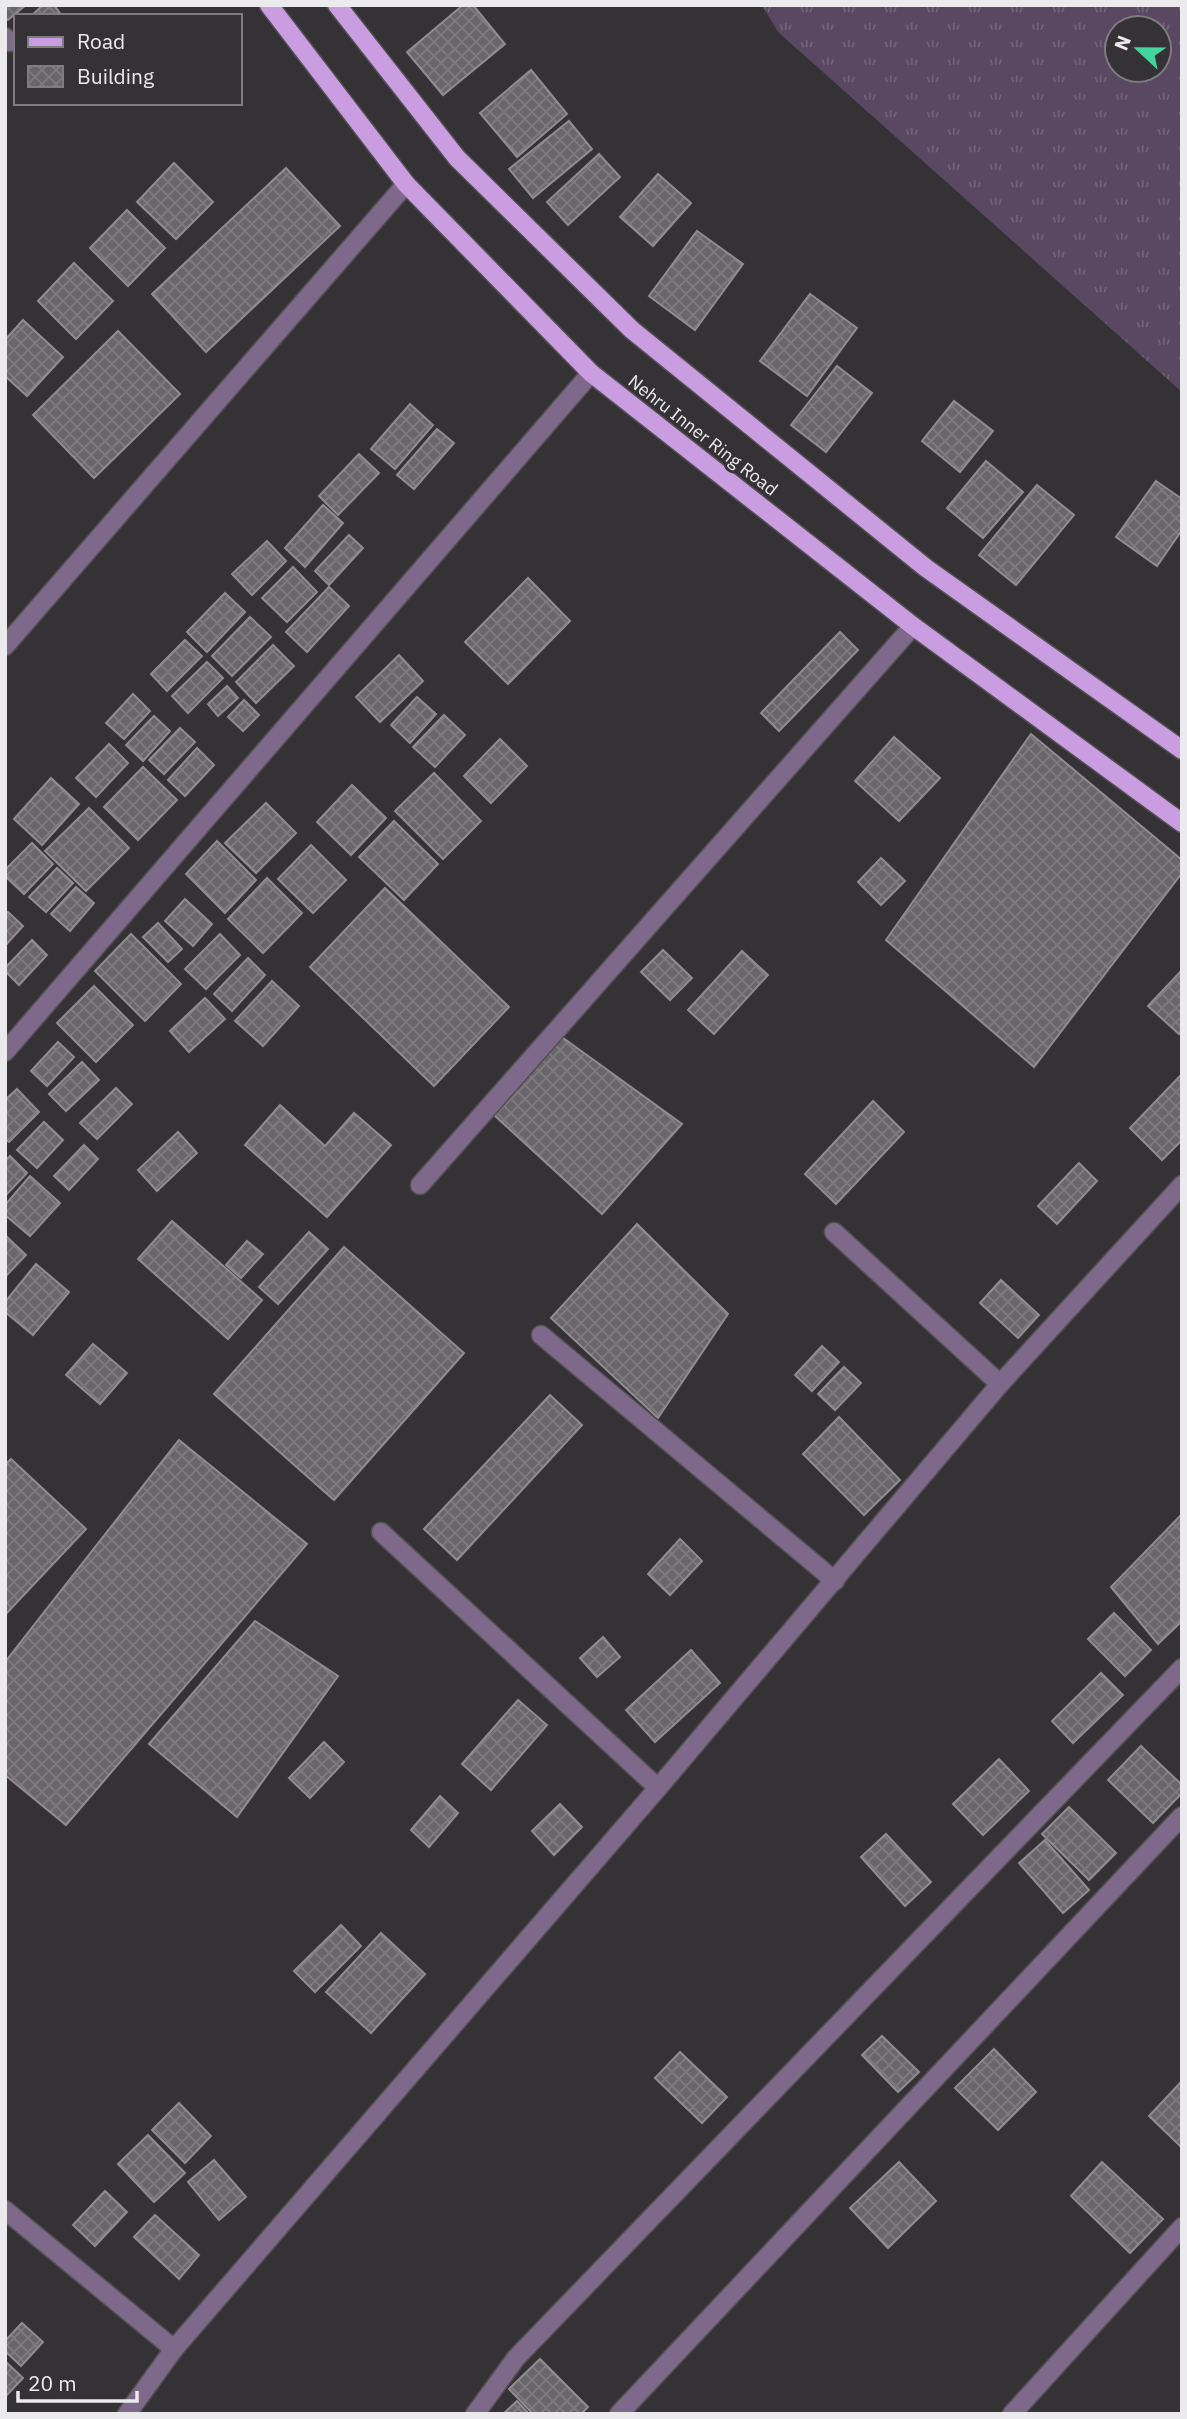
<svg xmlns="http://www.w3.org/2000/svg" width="1187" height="2419" font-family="'IBM Plex Sans',sans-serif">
	<defs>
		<pattern id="grass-tufts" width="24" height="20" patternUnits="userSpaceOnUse" patternTransform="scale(1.75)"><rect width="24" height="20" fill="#5a4862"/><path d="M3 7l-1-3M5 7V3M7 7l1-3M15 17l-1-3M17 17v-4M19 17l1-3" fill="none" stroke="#726379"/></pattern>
		<pattern id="building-cross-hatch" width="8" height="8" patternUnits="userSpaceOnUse" patternTransform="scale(1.75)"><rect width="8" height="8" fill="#69666b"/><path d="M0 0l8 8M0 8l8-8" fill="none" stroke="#7f7c80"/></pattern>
	</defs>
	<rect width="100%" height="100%" fill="#353236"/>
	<path fill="url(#grass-tufts)" fill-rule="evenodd" d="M 762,5 L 1182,5 L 1182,392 L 778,32 ZM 1117,28 L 1159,28 L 1159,70 L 1117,70 Z"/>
	<g fill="url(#building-cross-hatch)" stroke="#908d92" stroke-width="2">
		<polygon points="5,5 26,5 8,20 5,17"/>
		<polygon points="43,5 54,5 62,16 31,16"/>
		<polygon points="463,5 473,5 505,44 443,95 407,52"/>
		<polygon points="531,70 567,114 517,157 480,113"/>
		<polygon points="569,121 592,149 533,198 509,169"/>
		<polygon points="599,154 620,177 568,225 547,202"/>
		<polygon points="174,163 213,202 176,239 137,202"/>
		<polygon points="286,168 340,226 206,352 152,294"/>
		<polygon points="658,174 691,203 653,246 620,217"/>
		<polygon points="127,210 165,248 128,286 90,248"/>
		<polygon points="697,231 743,264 695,330 649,296"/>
		<polygon points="74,263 113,301 76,339 38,301"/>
		<polygon points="810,294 857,328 807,396 760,361"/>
		<polygon points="23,320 63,357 27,396 5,376 5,340"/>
		<polygon points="118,331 180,394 94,478 33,415"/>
		<polygon points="837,366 872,393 826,452 791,425"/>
		<polygon points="954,401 993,431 960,472 922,441"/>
		<polygon points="410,404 433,425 395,469 371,449"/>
		<polygon points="437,429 454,443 414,489 397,475"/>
		<polygon points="359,454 379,473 338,515 319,496"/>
		<polygon points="986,461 1023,492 983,538 947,508"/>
		<polygon points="1156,481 1182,499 1182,530 1157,566 1116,537"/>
		<polygon points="1037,485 1074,515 1016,585 979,555"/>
		<polygon points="323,505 343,523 305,567 285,548"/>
		<polygon points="349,535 363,548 329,585 315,571"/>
		<polygon points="267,541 286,561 252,595 232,574"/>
		<polygon points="293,567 317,592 287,622 262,598"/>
		<polygon points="528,578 570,621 508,684 465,642"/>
		<polygon points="329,587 349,606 307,652 286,632"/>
		<polygon points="225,593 245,612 207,652 187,632"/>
		<polygon points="250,617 271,637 232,676 212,656"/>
		<polygon points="840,632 858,650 779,731 761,713"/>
		<polygon points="185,640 202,656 167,691 151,674"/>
		<polygon points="273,645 294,666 256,703 236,682"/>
		<polygon points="399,655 423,681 380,722 356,697"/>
		<polygon points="207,662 223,678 188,713 172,696"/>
		<polygon points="227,686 238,698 218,716 208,704"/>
		<polygon points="133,694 150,711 124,739 106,723"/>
		<polygon points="417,697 436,714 410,743 391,725"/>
		<polygon points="244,700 259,715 243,731 228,717"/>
		<polygon points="444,715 465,735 435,767 413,747"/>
		<polygon points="154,716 170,731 143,761 126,745"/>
		<polygon points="180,728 195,742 164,774 149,760"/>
		<polygon points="1031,734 1182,860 1182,873 1034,1067 886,940"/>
		<polygon points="894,737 940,778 899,821 855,781"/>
		<polygon points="500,739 527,766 491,803 464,776"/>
		<polygon points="109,744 128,763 96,797 76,778"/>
		<polygon points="197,748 214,765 185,796 168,780"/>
		<polygon points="143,767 177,800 138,840 104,807"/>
		<polygon points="434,773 481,821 443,859 395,811"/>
		<polygon points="51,778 79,804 42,845 14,819"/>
		<polygon points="352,785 386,818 351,855 317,822"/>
		<polygon points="266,803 296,833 256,873 225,843"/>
		<polygon points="89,808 129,848 86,891 45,851"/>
		<polygon points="394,821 438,864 404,900 359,857"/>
		<polygon points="217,841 256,880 225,913 186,874"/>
		<polygon points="32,843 53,864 24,894 5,876 5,870"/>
		<polygon points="311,845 346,880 313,913 278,879"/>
		<polygon points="881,858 905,881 881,905 858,882"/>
		<polygon points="57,868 73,883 46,912 29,897"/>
		<polygon points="267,878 302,913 263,953 228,919"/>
		<polygon points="76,887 94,903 70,931 51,914"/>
		<polygon points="385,888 509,1007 434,1086 310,967"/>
		<polygon points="185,899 212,924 193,946 165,921"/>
		<polygon points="8,912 23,926 5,946 5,915"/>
		<polygon points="158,923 182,949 168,962 143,937"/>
		<polygon points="131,934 181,984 145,1021 95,971"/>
		<polygon points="220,934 240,955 206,989 185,969"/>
		<polygon points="32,940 47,955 19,985 5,971 5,968"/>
		<polygon points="663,950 692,978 670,1000 641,972"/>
		<polygon points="742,951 768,975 714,1034 688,1010"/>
		<polygon points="248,958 265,975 232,1011 214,994"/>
		<polygon points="1182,970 1182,1031 1179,1034 1148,1006"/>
		<polygon points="272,981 299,1006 263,1046 235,1021"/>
		<polygon points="94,986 133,1025 96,1062 57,1023"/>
		<polygon points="205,998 225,1019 189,1052 170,1031"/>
		<polygon points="555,1032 682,1124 602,1214 494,1115"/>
		<polygon points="58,1042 74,1057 47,1086 31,1071"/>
		<polygon points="82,1062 99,1080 66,1111 49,1094"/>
		<polygon points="1181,1075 1182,1140 1162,1160 1130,1128"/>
		<polygon points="116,1088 132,1104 97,1139 80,1123"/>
		<polygon points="17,1089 39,1112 9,1142 5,1139 5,1100"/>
		<polygon points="873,1101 904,1132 836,1204 805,1174"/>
		<polygon points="280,1105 325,1146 354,1113 391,1145 327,1217 245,1145"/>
		<polygon points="44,1122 63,1140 37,1168 17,1150"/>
		<polygon points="178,1132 197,1153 157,1191 138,1170"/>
		<polygon points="84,1145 98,1159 69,1190 54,1176"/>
		<polygon points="10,1156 27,1173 5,1196 5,1161"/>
		<polygon points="1079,1163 1097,1181 1057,1224 1038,1206"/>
		<polygon points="30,1176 60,1203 30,1236 5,1215 5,1205"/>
		<polygon points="172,1221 262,1300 228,1339 138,1259"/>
		<polygon points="637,1224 728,1314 658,1418 551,1318"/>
		<polygon points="309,1232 328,1249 278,1304 259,1287"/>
		<polygon points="5,1235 26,1255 5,1277"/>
		<polygon points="247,1241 263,1254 241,1278 226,1265"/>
		<polygon points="344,1247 464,1353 334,1500 214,1394"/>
		<polygon points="36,1264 69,1292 33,1335 5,1312 5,1302"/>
		<polygon points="1001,1280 1039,1315 1018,1338 980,1303"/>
		<polygon points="93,1344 127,1373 100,1404 66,1375"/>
		<polygon points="822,1346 839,1362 812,1391 795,1375"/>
		<polygon points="844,1367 861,1383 835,1410 818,1394"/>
		<polygon points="550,1395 582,1425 457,1560 424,1529"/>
		<polygon points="839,1417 900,1480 864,1515 803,1454"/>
		<polygon points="179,1440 307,1544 66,1825 5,1775 5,1662"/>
		<polygon points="11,1459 86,1529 5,1615 5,1465"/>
		<polygon points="1182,1514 1182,1621 1158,1644 1111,1587"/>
		<polygon points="680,1539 702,1561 670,1595 648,1574"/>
		<polygon points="1114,1613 1151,1650 1125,1676 1088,1639"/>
		<polygon points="255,1621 338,1676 237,1817 149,1744"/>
		<polygon points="603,1637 620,1657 597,1677 580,1658"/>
		<polygon points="691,1650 720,1683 655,1742 626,1710"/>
		<polygon points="1101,1673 1123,1695 1073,1743 1052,1721"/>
		<polygon points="518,1700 547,1725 491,1790 462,1764"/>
		<polygon points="324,1742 344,1762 310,1798 289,1778"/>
		<polygon points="1141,1746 1182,1785 1182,1793 1153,1823 1108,1780"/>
		<polygon points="999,1759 1029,1791 983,1835 953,1804"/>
		<polygon points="440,1796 458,1813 429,1847 411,1830"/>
		<polygon points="560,1804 582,1827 554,1855 532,1831"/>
		<polygon points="1069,1807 1116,1853 1089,1880 1042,1834"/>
		<polygon points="886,1834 931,1882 905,1906 861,1857"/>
		<polygon points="1045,1840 1089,1890 1063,1913 1019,1863"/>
		<polygon points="341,1925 361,1946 315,1992 294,1971"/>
		<polygon points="381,1933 425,1974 371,2033 326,1992"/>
		<polygon points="882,2036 919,2072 898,2092 862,2055"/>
		<polygon points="994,2049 1036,2092 998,2130 955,2088"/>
		<polygon points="680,2052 727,2097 702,2123 655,2078"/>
		<polygon points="1181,2082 1182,2083 1182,2148 1149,2116"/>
		<polygon points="179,2103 211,2136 185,2163 152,2130"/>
		<polygon points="148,2135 185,2173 154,2202 118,2164"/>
		<polygon points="214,2160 246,2197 219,2220 188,2182"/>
		<polygon points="899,2162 936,2201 888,2248 850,2208"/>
		<polygon points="1102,2162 1163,2219 1130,2253 1071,2196"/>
		<polygon points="105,2191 127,2212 95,2246 73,2225"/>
		<polygon points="155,2215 199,2255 179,2279 134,2237"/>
		<polygon points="22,2323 43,2342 21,2366 5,2351 5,2341"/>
		<polygon points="540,2359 588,2407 581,2414 533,2414 509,2389"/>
		<polygon points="5,2361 23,2378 5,2397"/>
		<polygon points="517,2401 529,2414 503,2414"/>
	</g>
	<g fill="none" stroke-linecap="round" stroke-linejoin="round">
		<g stroke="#524f53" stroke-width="21">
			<g id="street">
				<polyline points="5,37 10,42"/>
				<polyline points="5,646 406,184"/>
				<polyline points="5,1052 591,373"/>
				<polyline points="420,1185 913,626"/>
				<polyline points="834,1232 1000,1384"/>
				<polyline points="541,1335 835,1581"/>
				<polyline points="381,1532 658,1788"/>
				<polyline points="5,2210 174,2349 127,2414"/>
				<polyline points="174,2349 658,1788 1000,1384 1182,1185"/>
				<polyline points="475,2414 516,2358 1182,1668"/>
				<polyline points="619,2414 1182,1816"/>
				<polyline points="1012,2414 1182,2227"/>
			</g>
		</g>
		<g stroke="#524f53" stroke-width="21">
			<g id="primary">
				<polyline points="269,5 406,184 591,373 913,626 1182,823"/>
				<polyline points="337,5 457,158 632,330 926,568 1182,750"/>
			</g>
		</g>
		<use href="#street" stroke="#7f698a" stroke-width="18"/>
		<use href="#primary" stroke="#ca9de0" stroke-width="18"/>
	</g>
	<g text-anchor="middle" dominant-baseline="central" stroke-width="6" stroke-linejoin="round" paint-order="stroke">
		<g font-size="18" fill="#ebeaec" stroke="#353236">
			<text transform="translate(703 435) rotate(38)">Nehru Inner Ring Road</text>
		</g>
	</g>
	<rect width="1187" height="2419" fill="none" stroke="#ebeaec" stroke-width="14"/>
	<rect x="14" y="14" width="228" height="91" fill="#353236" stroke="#7e7c7f" stroke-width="2"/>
	<rect x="28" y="37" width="35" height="10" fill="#ca9de0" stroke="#7e7c7f" stroke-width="2"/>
	<text x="77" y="49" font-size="21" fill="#ebeaec">Road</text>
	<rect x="28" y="66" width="35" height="21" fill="url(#building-cross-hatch)" stroke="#7e7c7f" stroke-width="2"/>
	<text x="77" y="84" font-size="21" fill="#ebeaec">Building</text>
	<g transform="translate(1138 49) rotate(292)"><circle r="33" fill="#353236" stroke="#7e7c7f" stroke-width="2"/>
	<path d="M0-5L12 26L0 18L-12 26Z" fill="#44d49f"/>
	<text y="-10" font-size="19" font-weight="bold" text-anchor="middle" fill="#ebeaec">N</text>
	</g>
	<path d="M18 2391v10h119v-10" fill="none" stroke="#ebeaec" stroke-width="3.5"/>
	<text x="28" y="2391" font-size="21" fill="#ebeaec" stroke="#353236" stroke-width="5" paint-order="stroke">20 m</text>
</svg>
